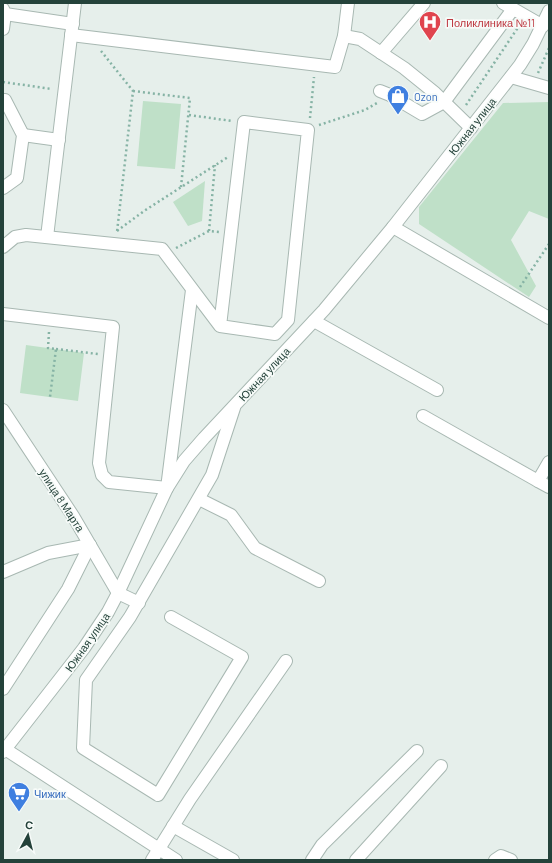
<svg xmlns="http://www.w3.org/2000/svg" width="552" height="863" font-family="Barlow,sans-serif">
	<rect width="100%" height="100%" fill="#e6efeb"/>
	<g fill="#bfe0c8">
		<polygon points="143,101 181,104 175,169 137,166"/>
		<polygon points="549,102 549,219 529,211 511,240 536,286 529,297 419,224 419,207 503,103"/>
		<polygon points="205,181 202,221 188,226 173,202"/>
		<polygon points="26,345 84,353 78,401 20,393"/>
	</g>
	<g fill="none" stroke-linecap="round" stroke-linejoin="round">
		<g stroke="#a8b8b2" stroke-width="14">
			<g id="minor">
				<polyline points="503,3 543,26"/>
				<polyline points="3,9 5,14 3,29"/>
				<polyline points="5,14 73,24"/>
				<polyline points="71,35 335,67 344,36 348,3"/>
				<polyline points="344,36 360,39 404,68 435,93 471,128"/>
				<polyline points="381,53 424,3"/>
				<polyline points="511,77 549,88"/>
				<polyline points="380,91 390,95 422,114 444,102 513,9"/>
				<polyline points="3,100 5,100 23,135 17,178 3,188"/>
				<polyline points="23,135 59,140"/>
				<polyline points="393,227 549,318"/>
				<polyline points="47,237 75,3"/>
				<polyline points="3,247 15,237 26,235 162,249 220,326 275,334 288,320 308,130 244,122 220,326"/>
				<polyline points="3,314 113,327 99,463 102,475 109,482 167,488 192,290"/>
				<polyline points="314,321 437,390"/>
				<polyline points="3,410 73,516 118,593 139,603"/>
				<polyline points="423,416 538,481"/>
				<polyline points="549,462 538,481 549,487"/>
				<polyline points="199,499 231,515 255,548 319,581"/>
				<polyline points="3,572 48,553 90,545"/>
				<polyline points="171,617 242,657 158,795 83,748 86,680 130,617 212,475 234,408"/>
				<polyline points="3,689 68,589 90,545"/>
				<polyline points="5,749 176,860"/>
				<polyline points="3,752 84,648 108,612 118,593 167,488 184,461 204,438 324,310 393,227 520,65 533,44 549,11"/>
				<polyline points="173,826 233,860"/>
				<polyline points="152,860 190,799 286,661"/>
				<polyline points="312,860 322,845 417,751"/>
				<polyline points="356,860 441,766"/>
				<polyline points="495,860 501,856 511,860"/>
			</g>
		</g>
		<g stroke="#86b3a5" stroke-width="2.5" stroke-dasharray="2 3" stroke-linecap="butt">
			<polyline points="101,51 133,91 117,232"/>
			<polyline points="538,73 549,48"/>
			<polyline points="3,82 52,89"/>
			<polyline points="133,91 190,98 181,187"/>
			<polyline points="466,105 519,26"/>
			<polyline points="189,115 232,121"/>
			<polyline points="310,118 314,77"/>
			<polyline points="319,125 365,110 377,103"/>
			<polyline points="117,231 144,211 228,157"/>
			<polyline points="209,231 215,165"/>
			<polyline points="176,248 209,231 219,232"/>
			<polyline points="520,287 549,244"/>
			<polyline points="49,332 48,348 56,349 50,397"/>
			<polyline points="56,349 98,354"/>
		</g>
		<use href="#minor" stroke="#fff" stroke-width="12"/>
	</g>
	<defs>
		<g id="hospital-pin" transform="scale(1.15)"><path d="M0 17L-7.5 6A9.5 9.5 0 1 1 7.5 6Z" fill="#e0444e" stroke="#f7fbf9"/><path d="M-5-5h3v3.5h4V-5h3V5h-3V1.5h-4V5h-3Z" fill="#fff"/></g>
		<g id="shop-pin" transform="scale(1.15)"><path d="M0 17L-7.5 6A9.5 9.5 0 1 1 7.5 6Z" fill="#3f7fe0" stroke="#f7fbf9"/><path d="M-5-2.5h2.3a2.7 3.5 0 0 1 5.4 0H5L5.5 6h-11ZM-1.5-2.5h3a1.5 2.3 0 0 0-3 0Z" fill="#fff"/></g>
		<g id="supermarket-pin" transform="scale(1.15)"><path d="M0 17L-7.5 6A9.5 9.5 0 1 1 7.5 6Z" fill="#3f7fe0" stroke="#f7fbf9"/><path d="M-6-5.5h2.5l.6 2H6L4.5 2H-2.5L-4.4-4H-6ZM-1.5 3.2a1.3 1.3 0 1 0 .1 0ZM3 3.2a1.3 1.3 0 1 0 .1 0Z" fill="#fff"/></g>
	</defs>
	<g fill-rule="evenodd">
		<use href="#hospital-pin" x="430" y="22"/>
		<use href="#shop-pin" x="398" y="96"/>
		<use href="#supermarket-pin" x="19" y="793"/>
	</g>
	<g text-anchor="middle" dominant-baseline="central" stroke-width="3.5" stroke-linejoin="round" paint-order="stroke">
		<g font-size="11" fill="#be3a42" stroke="#f7fbf9" text-anchor="start">
			<text x="446" y="22">Поликлиника №11</text>
		</g>
		<g font-size="11" fill="#366cbe" stroke="#f7fbf9" text-anchor="start">
			<text x="414" y="96">Ozon</text>
			<text x="34" y="793">Чижик</text>
		</g>
		<g font-size="11" fill="#24423a" stroke="#f7fbf9">
			<text transform="translate(472 126) rotate(-52)">Южная улица</text>
			<text transform="translate(264 374) rotate(-47)">Южная улица</text>
			<text transform="translate(62 500) rotate(57)">улица 8 Марта</text>
			<text transform="translate(87 642) rotate(-55)">Южная улица</text>
		</g>
	</g>
	<rect width="552" height="863" fill="none" stroke="#24423a" stroke-width="8"/>
	<g transform="translate(28 835) rotate(7)" stroke="#f7fbf9" stroke-width="3" paint-order="stroke">
	<path d="M0-3L7 15L0 10L-7 15Z" fill="#24423a"/>
	<text y="-6" font-size="11" font-weight="bold" text-anchor="middle" fill="#24423a">С</text>
	</g>
</svg>
